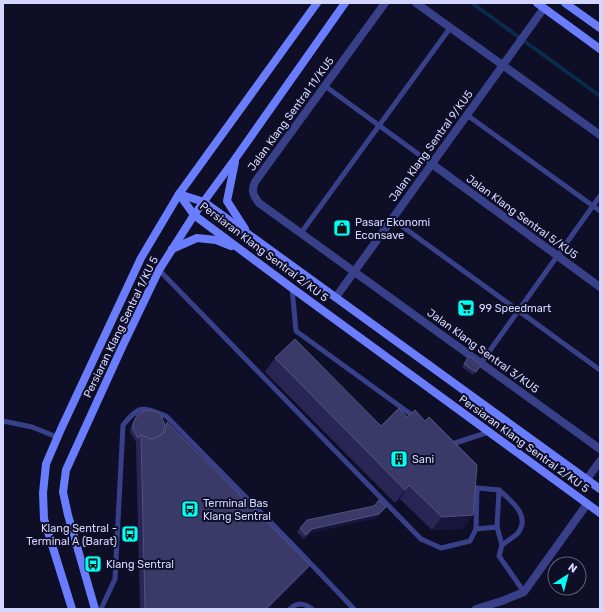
<svg xmlns="http://www.w3.org/2000/svg" width="603" height="612" font-family="Rubik,sans-serif">
	<rect width="100%" height="100%" fill="#0f0e27"/>
	<g fill="none" stroke-linecap="round" stroke-linejoin="round">
		<polyline stroke="#0a2b4b" stroke-width="4" points="472,3 600,96"/>
		<g stroke="#374089" stroke-width="5">
			<polyline points="325,86 432,164"/>
			<polyline points="467,115 600,211"/>
			<polyline points="392,219 600,370"/>
			<polyline points="301,233 450,28"/>
			<polyline points="159,270 421,539 441,548 470,541 476,529 477,488 499,490"/>
			<polyline points="292,288 296,331 416,418"/>
			<polyline points="481,363 600,196"/>
			<polyline points="3,421 32,427 57,437"/>
			<polyline points="450,442 452,444 489,432"/>
			<polyline points="476,529 497,527"/>
			<path d="M 502,545 C 507,541 514,537 518,533 C 531,515 511,501 499,490 L 497,527 L 502,545 L 499,556 L 524,592"/>
			<path d="M 101,609 L 115,579 L 123,425 C 140,404 142,407 166,416 L 291,543 L 354,609"/>
			<path d="M 290,609 C 297,602 305,603 312,609"/>
		</g>
		<g stroke="#374089" stroke-width="8">
			<path d="M 385,3 L 255,182 C 251,191 253,195 259,203 L 600,449"/>
			<polyline points="416,3 600,135"/>
			<polyline points="432,164 600,287"/>
			<polyline points="336,297 544,8"/>
			<polyline points="587,479 600,461"/>
			<polyline points="476,609 502,601 524,592 587,504"/>
		</g>
		<g stroke="#6b7dff" stroke-width="8">
			<polyline points="537,3 600,49"/>
			<polyline points="565,3 600,28"/>
			<polyline points="235,162 227,201 245,229"/>
			<polyline points="179,194 194,215 292,288 600,513"/>
			<polyline points="179,194 204,202 600,489"/>
			<polyline points="172,249 197,238 216,240 231,246"/>
			<polyline points="72,609 44,519 43,493 46,464 61,429 141,258 179,194 317,3"/>
			<polyline points="95,609 68,515 63,492 66,470 123,345 159,270 194,215 235,159 345,3"/>
		</g>
	</g>
	<g fill="#292656">
		<polygon points="469,356 481,365 473,375 462,367"/>
		<polygon points="275,358 381,426 473,515 463,529 432,530 400,499 395,503 265,372"/>
		<polygon points="137,415 165,425 167,422 310,565 305,572 268,609 140,609 136,442 130,433 130,428 135,419"/>
		<polygon points="386,507 376,518 310,533 304,539 297,532 300,528"/>
	</g>
	<g fill="#17153b">
		<polygon points="409,485 400,499 395,503 405,490"/>
		<polygon points="386,507 376,518 310,533 304,539 312,529"/>
		<polygon points="473,515 463,529 432,530 442,517"/>
		<polygon points="310,565 305,572 268,609 266,609"/>
	</g>
	<g fill="#3b3968" stroke="#535280">
		<polygon points="295,339 381,426 399,408 407,417 415,410 425,421 429,417 477,465 473,515 442,517 409,485 405,490 275,358"/>
		<polygon points="469,356 481,365 476,372 464,364"/>
		<polygon points="146,410 157,412 161,415 165,425 163,433 156,438 151,439 141,435 138,438 133,430 133,424 137,415"/>
		<polygon points="167,422 310,565 266,609 145,609 141,435 151,439 156,438 165,432"/>
		<polygon points="379,500 386,507 379,514 312,529 306,535 300,528 307,520 374,506"/>
	</g>
	<defs>
		<g id="shop-square" transform="scale(0.9)"><rect x="-9" y="-9" width="18" height="18" rx="4" fill="#00fff4" stroke="#0f0e27"/><path d="M-5-2.5h2.3a2.7 3.5 0 0 1 5.4 0H5L5.5 6h-11ZM-1.5-2.5h3a1.5 2.3 0 0 0-3 0Z" fill="#111"/></g>
		<g id="supermarket-square" transform="scale(0.9)"><rect x="-9" y="-9" width="18" height="18" rx="4" fill="#00fff4" stroke="#0f0e27"/><path d="M-6-5.5h2.5l.6 2H6L4.5 2H-2.5L-4.4-4H-6ZM-1.5 3.2a1.3 1.3 0 1 0 .1 0ZM3 3.2a1.3 1.3 0 1 0 .1 0Z" fill="#111"/></g>
		<g id="building-square" transform="scale(0.9)"><rect x="-9" y="-9" width="18" height="18" rx="4" fill="#00fff4" stroke="#0f0e27"/><path d="M-4-6H4V6H1V3H-1V6H-4ZM-2.5-4.3h1.7v1.8h-1.7ZM.8-4.3h1.7v1.8H.8ZM-2.5-1h1.7V.8h-1.7ZM.8-1h1.7V.8H.8Z" fill="#111"/></g>
		<g id="bus-square" transform="scale(0.9)"><rect x="-9" y="-9" width="18" height="18" rx="4" fill="#00fff4" stroke="#0f0e27"/><path d="M-5-6H5V4H4V6H2V4H-2V6H-4V4H-5ZM-3.5-4V0h7V-4ZM-3.5 1.2v1.5H-2V1.2ZM2 1.2v1.5H3.5V1.2Z" fill="#111"/></g>
	</defs>
	<g fill-rule="evenodd">
		<use href="#shop-square" x="342" y="228"/>
		<use href="#supermarket-square" x="466" y="308"/>
		<use href="#building-square" x="399" y="459"/>
		<use href="#bus-square" x="190" y="509"/>
		<use href="#bus-square" x="130" y="534"/>
		<use href="#bus-square" x="93" y="564"/>
	</g>
	<g text-anchor="middle" dominant-baseline="central" stroke-width="4" stroke-linejoin="round" paint-order="stroke">
		<g font-size="11" fill="#d4d6ff" stroke="#0f0e27">
			<text transform="translate(291 114) rotate(-54)">Jalan Klang Sentral 11/KU5</text>
			<text transform="translate(431 146) rotate(-54)">Jalan Klang Sentral 9/KU5</text>
			<text transform="translate(522 217) rotate(36)">Jalan Klang Sentral 5/KU5</text>
			<text transform="translate(264 252) rotate(37)">Persiaran Klang Sentral 2/KU 5</text>
			<text transform="translate(121 327) rotate(-64)">Persiaran Klang Sentral 1/KU 5</text>
			<text transform="translate(483 351) rotate(36)">Jalan Klang Sentral 3/KU5</text>
			<text transform="translate(524 444) rotate(36)">Persiaran Klang Sentral 2/KU 5</text>
		</g>
		<g font-size="11" fill="#d4d6ff" stroke="#0f0e27" text-anchor="start">
			<text x="355" y="222">Pasar Ekonomi<tspan x="355" dy="13">Econsave</tspan></text>
			<text x="479" y="308">99 Speedmart</text>
			<text x="412" y="459">Sani</text>
			<text x="203" y="503">Terminal Bas<tspan x="203" dy="13">Klang Sentral</tspan></text>
			<text x="117" y="528" text-anchor="end">Klang Sentral -<tspan x="117" dy="13">Terminal A (Barat)</tspan></text>
			<text x="106" y="564">Klang Sentral</text>
		</g>
	</g>
	<rect width="603" height="612" fill="none" stroke="#d4d6ff" stroke-width="8"/>
	<g transform="translate(567 576) rotate(36)"><circle r="19" fill="#0f0e27" stroke="#5e5e7d"/>
	<path d="M0-3L7 15L0 10L-7 15Z" fill="#00fff4"/>
	<text y="-6" font-size="11" font-weight="bold" text-anchor="middle" fill="#d4d6ff">N</text>
	</g>
</svg>
